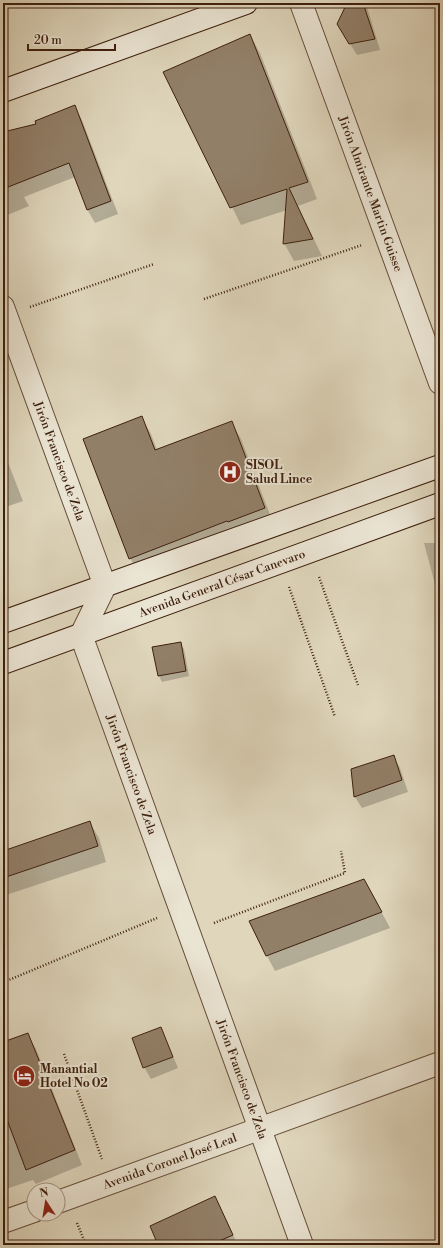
<svg xmlns="http://www.w3.org/2000/svg" width="443" height="1248" font-family="'Libre Bodoni',serif">
	<rect width="100%" height="100%" fill="#dfd6bc"/>
	<filter id="stains"><feTurbulence type="fractalNoise" baseFrequency=".005" numOctaves="4"/><feColorMatrix values="0 0 0 0 .2 0 0 0 0 .09 0 0 0 0 .02 0 0 0 .5 -.17"/></filter>
	<radialGradient id="worn" r=".72"><stop offset=".6" stop-color="#630" stop-opacity="0"/><stop offset="1" stop-color="#630" stop-opacity=".3"/></radialGradient>
	<g fill="#0003">
		<polygon points="353,3 364,3 368,10 380,50 357,55 338,24"/>
		<polygon points="250,35 260,53 317,199 298,206 322,256 294,261 284,243 287,210 241,225 165,72"/>
		<polygon points="75,107 82,120 118,214 95,223 87,209 75,177 24,197 29,206 3,217 3,133 37,125"/>
		<polygon points="141,417 151,434 157,450 231,422 241,439 274,525 140,575 130,558"/>
		<polygon points="3,450 23,501 3,508"/>
		<polygon points="424,543 440,543 440,594 436,588"/>
		<polygon points="180,643 184,649 189,676 162,682 159,676"/>
		<polygon points="393,756 400,768 408,792 362,808 355,797 353,770"/>
		<polygon points="90,823 99,838 106,862 3,896 3,852"/>
		<polygon points="373,896 390,928 275,971 267,956"/>
		<polygon points="440,905 440,933 435,906"/>
		<polygon points="161,1028 178,1068 151,1079 144,1067"/>
		<polygon points="27,1034 36,1049 82,1165 36,1184 33,1180 3,1190 3,1123 9,1121 3,1107 3,1043"/>
		<polygon points="215,1198 238,1245 160,1245"/>
	</g>
	<g fill="#927f68" stroke="#3e200e">
		<polygon points="347,3 363,3 375,39 349,44 337,24"/>
		<polygon points="250,34 308,182 289,188 313,239 283,244 287,189 230,208 163,72"/>
		<polygon points="75,105 111,201 87,210 69,163 3,189 3,132 36,124 35,121"/>
		<polygon points="142,416 155,450 232,421 265,508 228,522 227,521 129,559 83,439"/>
		<polygon points="181,642 186,671 158,676 152,647"/>
		<polygon points="394,755 402,780 354,797 351,769"/>
		<polygon points="90,821 98,846 3,878 3,851"/>
		<polygon points="364,879 382,912 266,956 249,921"/>
		<polygon points="161,1027 173,1057 143,1068 132,1038"/>
		<polygon points="28,1033 75,1150 26,1170 3,1109 3,1042"/>
		<polygon points="215,1196 233,1235 210,1245 158,1245 150,1226"/>
	</g>
	<g fill="none" stroke-linecap="round" stroke-linejoin="round">
		<g stroke="#664e3a" stroke-width="24">
			<g id="street">
				<path id="s1" d="M 301,3 L 440,383"/>
				<path id="s2" d="M 3,307 L 105,586 L 81,635 L 302,1245"/>
				<path id="s3" d="M 58,1202 L 440,1063"/>
				<polyline points="3,1222 34,1211"/>
			</g>
		</g>
		<g stroke="#3e200e" stroke-width="24">
			<g id="secondary">
				<polyline points="3,91 246,3"/>
				<polyline points="3,622 440,466"/>
				<path id="s4" d="M 3,663 L 440,504"/>
			</g>
		</g>
		<g stroke="#3e200e" stroke-width="2.5" stroke-dasharray="1 2" stroke-linecap="butt">
			<polyline points="204,299 362,245"/>
			<polyline points="30,307 154,264"/>
			<polyline points="319,577 358,685"/>
			<polyline points="289,587 335,717"/>
			<polyline points="214,923 345,873 341,851"/>
			<polyline points="4,982 157,918"/>
			<polyline points="64,1054 102,1159"/>
			<polyline points="77,1223 86,1245"/>
		</g>
		<use href="#street" stroke="#eae4d3" stroke-width="22"/>
		<use href="#secondary" stroke="#eae4d3" stroke-width="22"/>
	</g>
	<defs>
		<g id="hospital-disc" transform="scale(1.15)"><circle r="9.5" fill="#8f2418" stroke="#eae4d3"/><path d="M-5-5h3v3.5h4V-5h3V5h-3V1.5h-4V5h-3Z" fill="#fff"/></g>
		<g id="hotel-disc" transform="scale(1.15)"><circle r="9.5" fill="#8f2418" stroke="#eae4d3"/><path d="M-6-4.5h1.5V1H6V5H4.5V3h-9V5H-6ZM-4 0a1.8 1.8 0 1 1 3.6 0ZM.5 0V-2.5h3Q6-2.5 6 0Z" fill="#fff"/></g>
	</defs>
	<g fill-rule="evenodd">
		<use href="#hospital-disc" x="230" y="472"/>
		<use href="#hotel-disc" x="24" y="1076"/>
	</g>
	<g text-anchor="middle" dominant-baseline="central" stroke-width="4" stroke-linejoin="round" paint-order="stroke">
		<g font-size="12" fill="#3e200e" stroke="#eae4d3">
			<text stroke="none"><textPath href="#s1" startOffset="203">Jirón Almirante Martin Guisse</textPath></text>
			<text stroke="none"><textPath href="#s2" startOffset="164">Jirón Francisco de Zela</textPath></text>
			<text stroke="none"><textPath href="#s4" startOffset="233">Avenida General César Canevaro</textPath></text>
			<text stroke="none"><textPath href="#s2" startOffset="500">Jirón Francisco de Zela</textPath></text>
			<text stroke="none"><textPath href="#s2" startOffset="824">Jirón Francisco de Zela</textPath></text>
			<text stroke="none"><textPath href="#s3" startOffset="119">Avenida Coronel José Leal</textPath></text>
		</g>
		<g font-size="12" font-weight="bold" fill="#3e200e" stroke="#eae4d3" text-anchor="start">
			<text x="246" y="465">SISOL<tspan x="246" dy="14">Salud Lince</tspan></text>
			<text x="40" y="1069">Manantial<tspan x="40" dy="14">Hotel No 02</tspan></text>
		</g>
	</g>
	<rect width="443" height="1248" fill="none" stroke="#dfd6bc" stroke-width="16"/>
	<rect x="4" y="4" width="435" height="1240" fill="none" stroke="#3e200e" stroke-width="2"/>
	<rect x="8" y="8" width="427" height="1232" fill="none" stroke="#3e200e"/>
	<g transform="translate(46 1202) rotate(348)"><circle r="19" fill="#eae4d3" stroke="#a59684"/>
	<path d="M0-3L7 15L0 10L-7 15Z" fill="#8f2418"/>
	<text y="-6" font-size="11" font-weight="bold" text-anchor="middle" fill="#3e200e">N</text>
	</g>
	<path d="M28 44v6h87v-6" fill="none" stroke="#3e200e" stroke-width="2"/>
	<text x="34" y="44" font-size="12" fill="#3e200e" stroke="#eae4d3" stroke-width="3" paint-order="stroke">20 m</text>
	<rect width="100%" height="100%" filter="url(#stains)"/>
	<rect width="100%" height="100%" fill="url(#worn)"/>
</svg>
